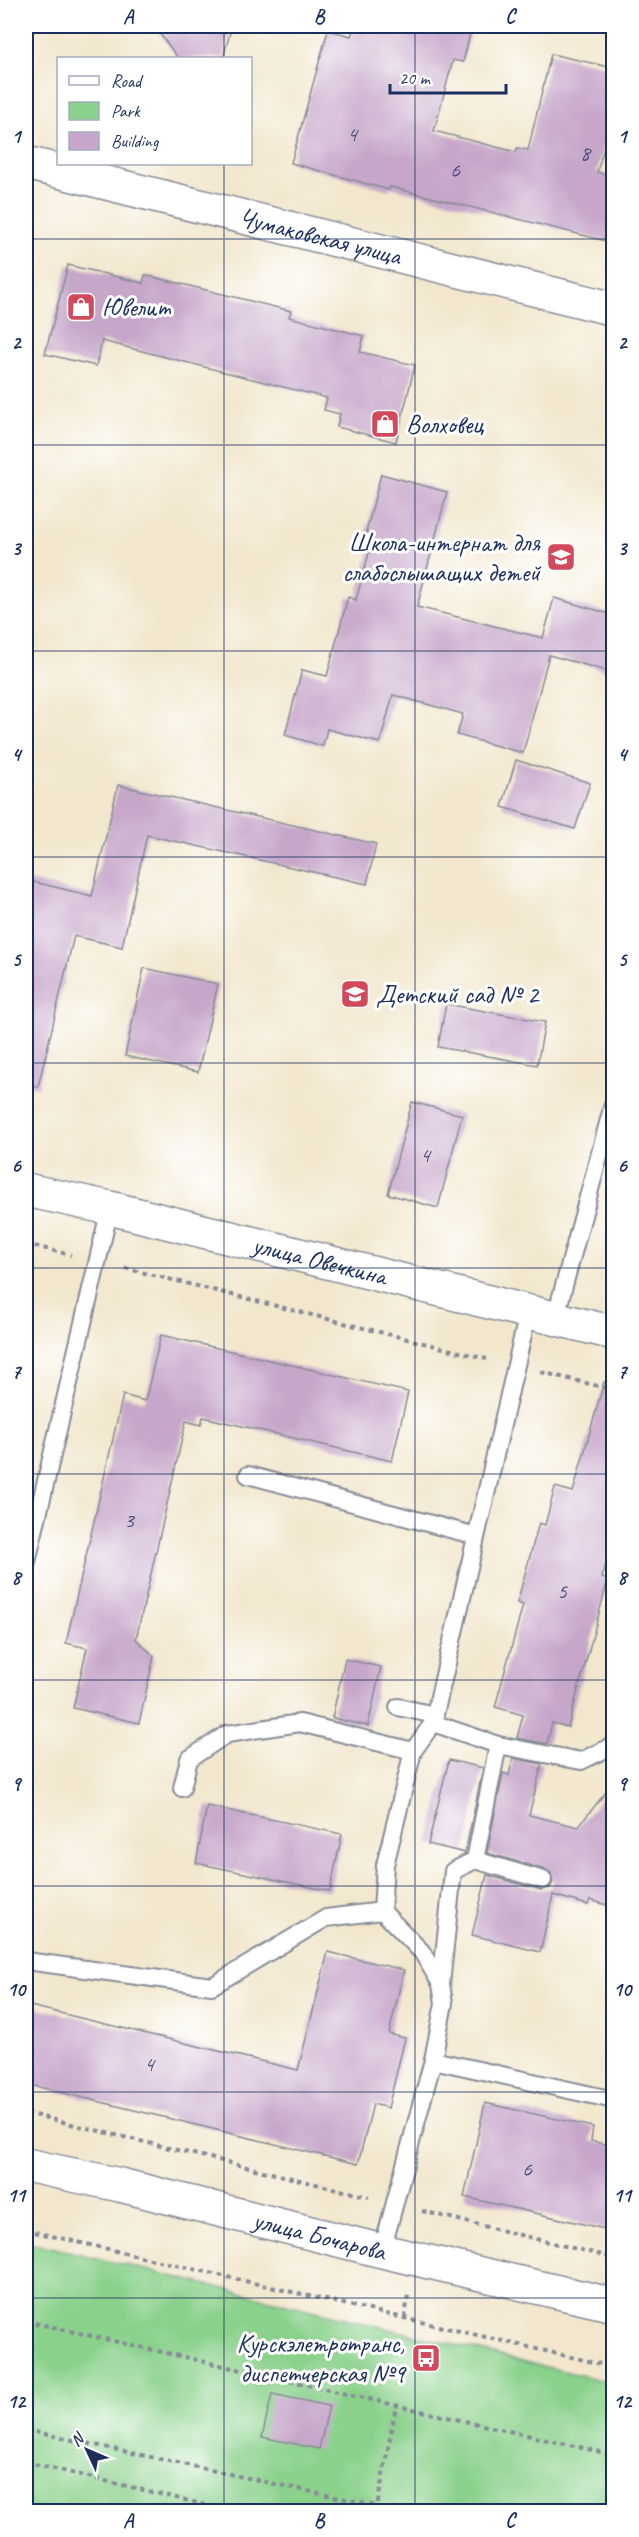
<svg xmlns="http://www.w3.org/2000/svg" width="639" height="2537" font-family="Caveat,sans-serif">
	<rect width="100%" height="100%" fill="#fff"/>
	<filter id="ink" filterUnits="userSpaceOnUse"><feTurbulence type="fractalNoise" baseFrequency=".0167" numOctaves="2"/><feDisplacementMap in="SourceGraphic" scale="12" xChannelSelector="R" yChannelSelector="G"/><feConvolveMatrix kernelMatrix="1 2 1 2 8 2 1 2 1" color-interpolation-filters="sRGB"/></filter>
	<filter id="wash" filterUnits="userSpaceOnUse"><feTurbulence type="fractalNoise" baseFrequency=".008" numOctaves="4" result="noise"/><feDisplacementMap in="SourceGraphic" scale="24" xChannelSelector="R" yChannelSelector="G"/><feGaussianBlur stdDeviation="1.35" result="paint"/><feColorMatrix in="noise" values="0 0 0 0 0 0 0 0 0 0 0 0 0 0 0 0 0 1.4 0 .05"/><feComposite in="paint" operator="in"/></filter>
	<g filter="url(#wash)">
		<rect width="100%" height="100%" fill="#f2e7cd"/>
		<polygon fill="#8ad18b" stroke="#528074" stroke-width="1.5" points="26,2241 613,2383 613,2511 26,2512"/>
		<g id="blocks">
			<g fill="#c6a6c9">
				<polygon points="154,26 232,26 223,58 178,58"/>
				<polygon points="354,26 472,26 463,62 453,60 434,131 516,152 517,148 528,150 551,54 614,68 614,113 597,172 614,177 614,243 390,187 389,190 291,163 328,30 351,36"/>
				<polygon points="68,265 143,283 145,275 291,311 289,317 364,336 360,352 415,365 396,442 337,427 340,414 324,410 327,398 102,341 96,366 45,354"/>
				<polygon points="381,474 447,492 417,607 543,638 554,598 614,615 614,673 549,655 523,753 457,735 463,714 393,695 380,743 327,729 323,746 285,735 302,670 327,676 348,597 356,600 374,535 366,532"/>
				<polygon points="516,760 590,783 575,829 502,807"/>
				<polygon points="118,785 376,844 367,884 147,835 122,947 74,936 38,1087 26,1085 26,880 92,896"/>
				<polygon points="144,968 218,984 198,1072 125,1056"/>
				<polygon points="446,1004 545,1022 537,1065 438,1047"/>
				<polygon points="412,1102 462,1115 438,1208 388,1194"/>
				<polygon points="161,1335 408,1392 392,1461 203,1417 201,1425 186,1421 136,1639 154,1656 139,1723 73,1708 87,1648 66,1643 123,1395 145,1401"/>
				<polygon points="604,1382 614,1383 614,1536 602,1578 608,1580 568,1727 552,1723 547,1744 517,1738 523,1715 495,1707 523,1605 517,1603 539,1523 545,1525 555,1487 573,1492"/>
				<polygon points="345,1659 381,1667 368,1726 332,1718"/>
				<polygon points="513,1758 542,1764 529,1815 578,1827 614,1782 614,1907 590,1900 588,1905 553,1895 540,1952 472,1935 487,1875 541,1890 550,1888 553,1882 551,1873 546,1870 487,1853 503,1773 509,1775"/>
				<polygon points="449,1760 483,1768 465,1853 428,1844"/>
				<polygon points="207,1806 342,1834 330,1891 196,1863"/>
				<polygon points="328,1952 404,1970 389,2034 405,2038 388,2108 373,2104 358,2164 26,2084 26,2005 298,2070"/>
				<polygon points="485,2103 593,2127 591,2141 614,2146 614,2231 464,2197"/>
				<polygon points="272,2394 329,2406 319,2449 262,2437"/>
			</g>
		</g>
	</g>
	<g filter="url(#ink)">
		<use href="#blocks" fill-opacity="0" stroke="#868b96" stroke-width="1.5"/>
		<g fill="none" stroke-linecap="round" stroke-linejoin="round">
			<g stroke="#868b96" stroke-width="20">
				<g id="service">
					<polyline points="528,1313 433,1723 498,1745 581,1761 614,1745"/>
					<polyline points="555,1319 614,1101"/>
					<polyline points="248,1475 476,1536"/>
					<polyline points="26,1566 110,1208"/>
					<polyline points="398,1707 435,1715"/>
					<polyline points="182,1788 189,1759 227,1734 300,1723 413,1751"/>
					<polyline points="475,1860 543,1880"/>
					<polyline points="382,1911 385,1865 413,1751 433,1723"/>
					<polyline points="26,1961 212,1986 326,1918 382,1911 422,1952 441,1984 444,2003 433,2060 382,2251"/>
					<polyline points="441,1984 453,1871 475,1860 498,1745"/>
					<polyline points="433,2060 614,2100"/>
				</g>
			</g>
			<g stroke="#868b96" stroke-width="36">
				<g id="minor">
					<path id="s1" d="M 26,163 L 614,309"/>
					<path id="s2" d="M 26,1190 L 110,1208 L 614,1333"/>
				</g>
			</g>
			<g stroke="#868b96" stroke-width="36">
				<g id="tertiary">
					<path id="s3" d="M 26,2165 L 120,2185 L 382,2251 L 614,2305"/>
				</g>
			</g>
			<g stroke="#868b96" stroke-width="4" stroke-dasharray="4.5 4.5" stroke-linecap="butt">
				<polyline points="26,60 33,26"/>
				<polyline points="26,1244 71,1255"/>
				<polyline points="125,1268 487,1359"/>
				<polyline points="541,1372 614,1390"/>
				<polyline points="26,2113 369,2197"/>
				<polyline points="422,2211 614,2258"/>
				<polyline points="26,2230 614,2367"/>
				<polyline points="405,2318 408,2295"/>
				<polyline points="26,2321 614,2455"/>
				<polyline points="26,2430 377,2506"/>
				<polyline points="26,2462 235,2512"/>
				<polyline points="376,2512 396,2406"/>
			</g>
			<use href="#service" stroke="#fff" stroke-width="16"/>
			<use href="#minor" stroke="#fff" stroke-width="33"/>
			<use href="#tertiary" stroke="#fff" stroke-width="33"/>
		</g>
	</g>
	<path fill="none" stroke="#1b2f5e" stroke-width="1.5" stroke-opacity="0.55" d="M 224,26 L 224,58M 415,26 L 415,2512M 224,164 L 224,2512M 26,239 L 614,239M 26,445 L 614,445M 26,651 L 614,651M 26,857 L 614,857M 26,1063 L 614,1063M 26,1268 L 614,1268M 26,1474 L 614,1474M 26,1680 L 614,1680M 26,1886 L 614,1886M 26,2092 L 614,2092M 26,2298 L 614,2298"/>
	<defs>
		<g id="shop-square" transform="scale(1.5)"><rect x="-9" y="-9" width="18" height="18" rx="4" fill="#d1495b" stroke="#fff"/><path d="M-5-2.5h2.3a2.7 3.5 0 0 1 5.4 0H5L5.5 6h-11ZM-1.5-2.5h3a1.5 2.3 0 0 0-3 0Z" fill="#fff"/></g>
		<g id="school-square" transform="scale(1.5)"><rect x="-9" y="-9" width="18" height="18" rx="4" fill="#d1495b" stroke="#fff"/><path d="M0-5L7-2L0 1L-7-2ZM-4 1L0 2.5L4 1V4Q0 6-4 4Z" fill="#fff"/></g>
		<g id="bus-square" transform="scale(1.5)"><rect x="-9" y="-9" width="18" height="18" rx="4" fill="#d1495b" stroke="#fff"/><path d="M-5-6H5V4H4V6H2V4H-2V6H-4V4H-5ZM-3.5-4V0h7V-4ZM-3.5 1.2v1.5H-2V1.2ZM2 1.2v1.5H3.5V1.2Z" fill="#fff"/></g>
	</defs>
	<g fill-rule="evenodd">
		<use href="#shop-square" x="81" y="307"/>
		<use href="#shop-square" x="385" y="424"/>
		<use href="#school-square" x="561" y="557"/>
		<use href="#school-square" x="355" y="994"/>
		<use href="#bus-square" x="426" y="2358"/>
	</g>
	<g text-anchor="middle" dominant-baseline="central" stroke-width="6" stroke-linejoin="round" paint-order="stroke">
		<g font-size="22" fill="#464d79">
			<text x="352" y="134">4</text>
			<text x="585" y="153">8</text>
			<text x="455" y="170">6</text>
			<text x="425" y="1155">4</text>
			<text x="129" y="1520">3</text>
			<text x="562" y="1591">5</text>
			<text x="149" y="2064">4</text>
			<text x="527" y="2169">6</text>
		</g>
		<g font-size="26" fill="#1b2f5e" stroke="#fff">
			<text stroke="none"><textPath href="#s1" startOffset="303">Чумаковская улица</textPath></text>
			<text stroke="none"><textPath href="#s2" startOffset="302">улица Овечкина</textPath></text>
			<text stroke="none"><textPath href="#s3" startOffset="302">улица Бочарова</textPath></text>
		</g>
		<g font-size="26" fill="#1b2f5e" stroke="#fff" text-anchor="start">
			<text x="102" y="307">Ювелит</text>
			<text x="406" y="424">Волховец</text>
			<text x="540" y="542" text-anchor="end">Школа-интернат для<tspan x="540" dy="30">слабослышащих детей</tspan></text>
			<text x="376" y="994">Детский сад № 2</text>
			<text x="405" y="2343" text-anchor="end">Курскэлетротранс,<tspan x="405" dy="30">диспетчерская №9</tspan></text>
		</g>
	</g>
	<rect width="639" height="2537" fill="none" stroke="#fff" stroke-width="66"/>
	<rect x="57" y="57" width="195" height="108" fill="#ffffff" stroke="#a4acbf" stroke-width="1.5"/>
	<rect x="69" y="76" width="30" height="9" fill="#ffffff" stroke="#a4acbf" stroke-width="1.5"/>
	<text x="111" y="87" font-size="18" fill="#1b2f5e">Road</text>
	<rect x="69" y="102" width="30" height="18" fill="#8ad18b" stroke="#a4acbf" stroke-width="1.5"/>
	<text x="111" y="117" font-size="18" fill="#1b2f5e">Park</text>
	<rect x="69" y="132" width="30" height="18" fill="#c6a6c9" stroke="#a4acbf" stroke-width="1.5"/>
	<text x="111" y="147" font-size="18" fill="#1b2f5e">Building</text>
	<g transform="translate(87 2450) rotate(314)" stroke="#ffffff" stroke-width="4.5" paint-order="stroke">
	<path d="M0-4.5L10 22L0 15L-10 22Z" fill="#1b2f5e"/>
	<text y="-9" font-size="16" font-weight="bold" text-anchor="middle" fill="#1b2f5e">N</text>
	</g>
	<path d="M390 84v9h116v-9" fill="none" stroke="#1b2f5e" stroke-width="3"/>
	<text x="399" y="84" font-size="18" fill="#1b2f5e" stroke="#ffffff" stroke-width="4.5" paint-order="stroke">20 m</text>
	<rect x="33" y="33" width="573" height="2471" fill="none" stroke="#1b2f5e" stroke-width="2"/>
	<g font-size="20" text-anchor="middle" font-weight="bold" fill="#1b2f5e">
		<text x="128" y="23">A</text>
		<text x="319" y="23">B</text>
		<text x="510" y="23">C</text>
		<text x="16" y="143">1</text>
		<text x="622" y="143">1</text>
		<text x="16" y="349">2</text>
		<text x="622" y="349">2</text>
		<text x="16" y="555">3</text>
		<text x="622" y="555">3</text>
		<text x="16" y="761">4</text>
		<text x="622" y="761">4</text>
		<text x="16" y="966">5</text>
		<text x="622" y="966">5</text>
		<text x="16" y="1172">6</text>
		<text x="622" y="1172">6</text>
		<text x="16" y="1378">7</text>
		<text x="622" y="1378">7</text>
		<text x="16" y="1584">8</text>
		<text x="622" y="1584">8</text>
		<text x="16" y="1790">9</text>
		<text x="622" y="1790">9</text>
		<text x="16" y="1996">10</text>
		<text x="622" y="1996">10</text>
		<text x="16" y="2202">11</text>
		<text x="622" y="2202">11</text>
		<text x="16" y="2408">12</text>
		<text x="622" y="2408">12</text>
		<text x="128" y="2527">A</text>
		<text x="319" y="2527">B</text>
		<text x="510" y="2527">C</text>
	</g>
</svg>
